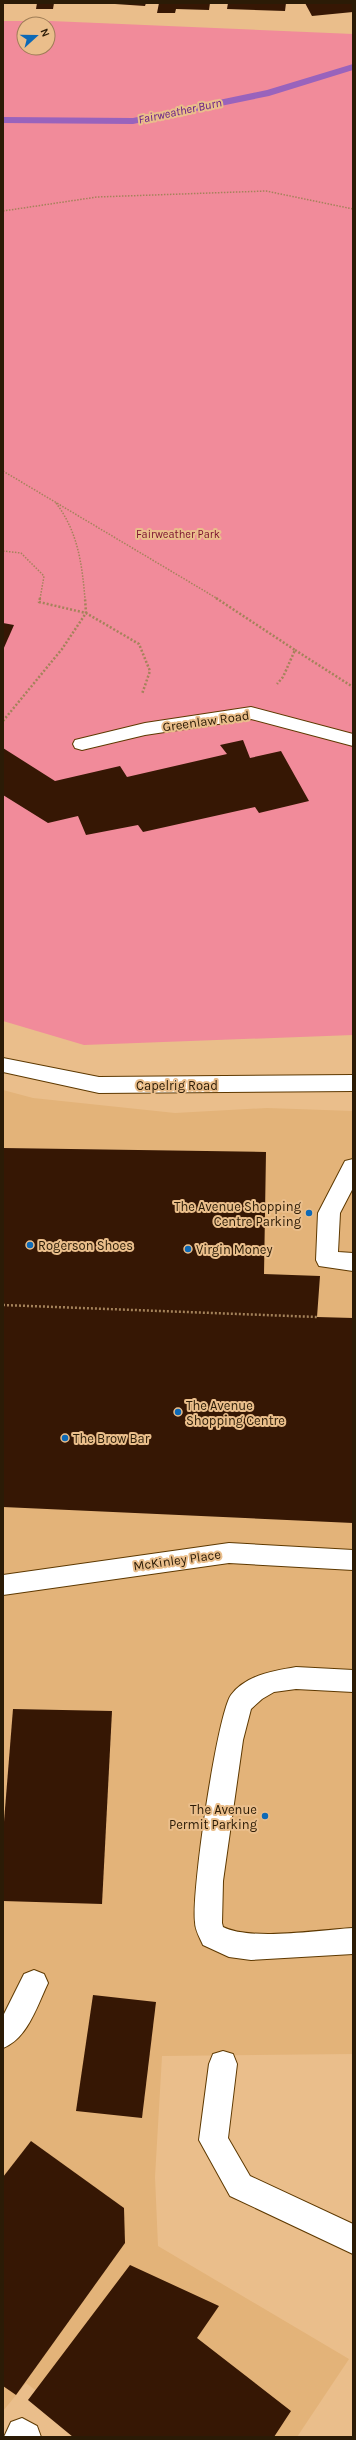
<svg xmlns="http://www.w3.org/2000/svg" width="356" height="2440" font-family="Karla,sans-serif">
	<rect width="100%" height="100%" fill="#eabe8b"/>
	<polygon fill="#e3b379" points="3,1090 33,1098 175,1113 267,1108 353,1111 353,2054 162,2056 155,2177 158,2246 349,2359 297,2437 97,2437 26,2383 3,2411"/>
	<path fill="#f18b9a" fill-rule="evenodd" d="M 3,21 L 51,21 L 353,34 L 353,1035 L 84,1045 L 3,1021 ZM 24,24 L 48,24 L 48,48 L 24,48 Z"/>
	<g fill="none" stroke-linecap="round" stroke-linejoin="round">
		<polygon fill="#9963bc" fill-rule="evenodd" points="353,64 353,70 269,96 133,124 3,123 3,117 133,118 267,90"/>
	</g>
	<g fill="#361704">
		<polygon points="37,3 54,3 53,9 36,9"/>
		<polygon points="100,3 146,3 145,6"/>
		<polygon points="159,3 210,3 209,10 176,9 175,13 157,13"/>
		<polygon points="228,3 286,3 285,11 227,9"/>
		<polygon points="305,3 353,3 353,12 312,16"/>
		<polygon points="3,623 14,625 3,650"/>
		<polygon points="243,740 250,758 281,751 309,801 259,813 255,807 143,832 138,825 86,835 78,816 48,823 3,795 3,748 55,781 120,766 127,777 227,754 220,745"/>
		<polygon points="3,1148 266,1152 264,1274 320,1276 317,1317 353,1318 353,1523 3,1507"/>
		<polygon points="13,1709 112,1711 102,1904 3,1901 3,1834"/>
		<polygon points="93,1995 156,2002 142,2118 76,2111"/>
		<polygon points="31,2141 124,2208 125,2243 16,2395 3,2386 3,2177"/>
		<polygon points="130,2265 219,2306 197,2338 291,2411 274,2437 73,2437 28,2400"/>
	</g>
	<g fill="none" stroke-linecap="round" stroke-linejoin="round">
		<g stroke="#5e3900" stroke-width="2">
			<g id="lane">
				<polygon points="353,1159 353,1188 340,1213 338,1252 353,1253 353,1271 319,1266 316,1260 318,1213 345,1161"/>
				<path d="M 296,1667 L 353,1670 L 353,1692 L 296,1689 L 274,1692 L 262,1699 L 251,1709 L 243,1740 L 223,1881 L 222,1923 L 223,1927 C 251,1941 320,1930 353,1928 L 353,1954 L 251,1960 L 229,1957 L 203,1945 C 200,1938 195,1930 195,1922 C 191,1894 217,1715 231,1695 C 246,1675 273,1671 296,1667 Z"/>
				<path d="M 34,1970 L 44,1974 L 48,1983 C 37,2006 28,2038 3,2048 L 3,2016 L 24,1974 Z"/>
				<polygon points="22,2418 37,2426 41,2437 4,2437 11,2422"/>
			</g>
		</g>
		<g stroke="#5e3900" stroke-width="2">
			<g id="street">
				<polygon points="251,707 353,734 353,746 251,719 145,735 82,750 75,748 73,744 75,740 145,723"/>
				<polygon points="229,1543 353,1550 353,1570 229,1563 3,1595 3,1575"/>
				<polygon points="223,2051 233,2054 237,2064 228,2138 250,2176 353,2224 353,2254 230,2196 199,2140 209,2064 213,2054"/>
			</g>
		</g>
		<g stroke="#5e3900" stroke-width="2">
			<polygon id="secondary" points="3,1058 99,1077 353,1075 353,1091 99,1093 3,1072"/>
		</g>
		<g stroke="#a4825a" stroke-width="1.5" stroke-dasharray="1.5 1.5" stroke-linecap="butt">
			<polyline points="3,211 97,197 266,191 353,209"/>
			<polyline points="3,471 218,599"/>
			<path d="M 56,503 C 78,532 82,564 85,599"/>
			<polyline points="3,551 21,553 44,576 40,599"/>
		</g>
		<g stroke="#a4825a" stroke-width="2.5" stroke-dasharray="2 2" stroke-linecap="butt">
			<polyline points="40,598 39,602 86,613 139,644 150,671 142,694"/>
			<polyline points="216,598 295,650 283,677 277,684"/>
			<polyline points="295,650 353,687"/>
			<polyline points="3,721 62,649 86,613 85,598"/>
			<polyline points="3,1305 317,1317"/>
		</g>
		<use href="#lane" fill="#fff" fill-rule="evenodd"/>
		<use href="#street" fill="#fff" fill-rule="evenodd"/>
		<use href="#secondary" fill="#fff" fill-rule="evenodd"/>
	</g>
	<g fill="#0d69b6" stroke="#eabe8b" stroke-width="1.5">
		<circle cx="309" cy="1213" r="4"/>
		<circle cx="30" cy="1245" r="4"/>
		<circle cx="188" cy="1249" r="4"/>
		<circle cx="178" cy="1412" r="4"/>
		<circle cx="65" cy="1438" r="4"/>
		<circle cx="265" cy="1816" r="4"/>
	</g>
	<g text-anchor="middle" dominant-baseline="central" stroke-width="4" stroke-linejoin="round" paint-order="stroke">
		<g font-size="11" fill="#79102f" stroke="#eabe8b">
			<text x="178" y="534">Fairweather Park</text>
		</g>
		<g font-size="12" font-style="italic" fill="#631a88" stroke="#eabe8b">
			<text transform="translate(180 111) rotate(-12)">Fairweather Burn</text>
		</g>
		<g font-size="13" fill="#2b1b06" stroke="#eabe8b">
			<text transform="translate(206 721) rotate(-8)">Greenlaw Road</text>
			<text x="177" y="1085">Capelrig Road</text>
			<text transform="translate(177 1560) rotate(-8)">McKinley Place</text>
		</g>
		<g font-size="13" fill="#2b1b06" stroke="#eabe8b" text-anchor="start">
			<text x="301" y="1206" text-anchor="end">The Avenue Shopping<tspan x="301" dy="15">Centre Parking</tspan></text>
			<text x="38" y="1245">Rogerson Shoes</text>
			<text x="196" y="1249">Virgin Money</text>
			<text x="186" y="1405">The Avenue<tspan x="186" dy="15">Shopping Centre</tspan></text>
			<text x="73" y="1438">The Brow Bar</text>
			<text x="257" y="1809" text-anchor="end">The Avenue<tspan x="257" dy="15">Permit Parking</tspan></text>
		</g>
	</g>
	<rect width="356" height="2440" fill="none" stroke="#2b1b06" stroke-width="8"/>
	<g transform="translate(36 36) rotate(69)"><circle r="19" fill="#eabe8b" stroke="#9e7d56"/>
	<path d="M0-3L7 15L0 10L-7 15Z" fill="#0d69b6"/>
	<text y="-6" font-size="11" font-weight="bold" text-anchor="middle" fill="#2b1b06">N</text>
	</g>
</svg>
